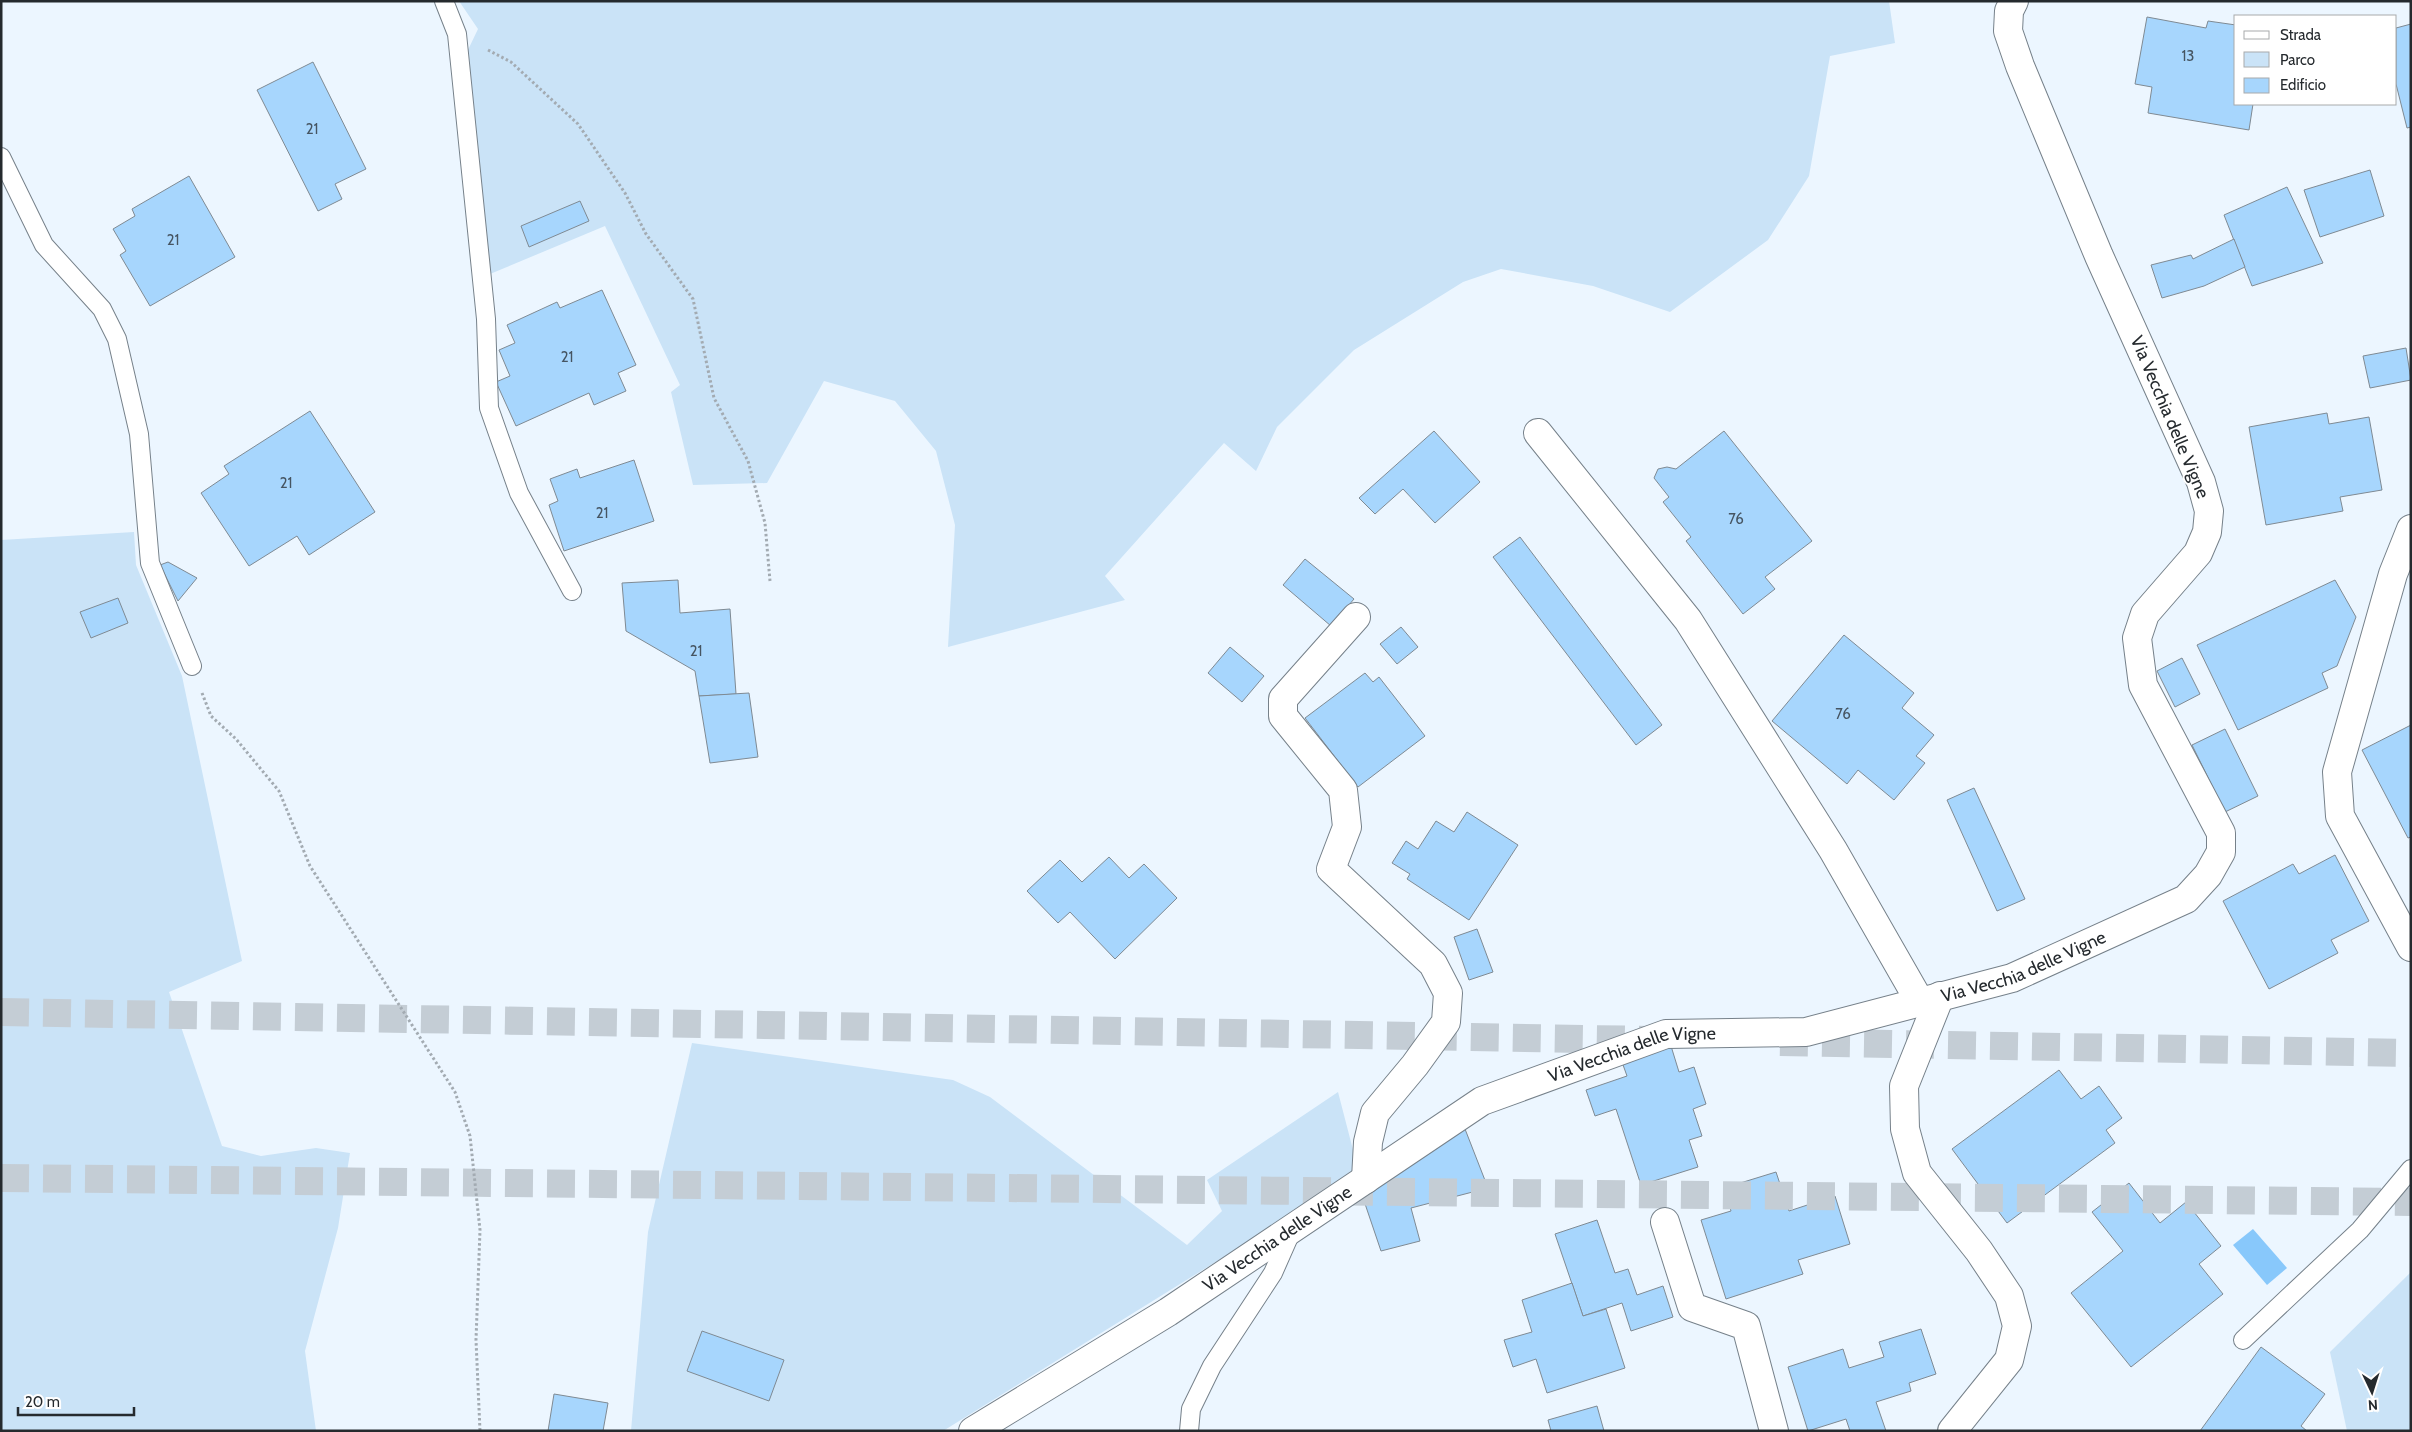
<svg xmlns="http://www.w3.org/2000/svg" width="2412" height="1432" font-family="Cabin,sans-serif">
	<rect width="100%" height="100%" fill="#ecf6ff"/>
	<g fill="#cae3f7">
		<polygon points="459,1 1889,1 1895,43 1830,56 1809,176 1768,240 1670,312 1593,286 1501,269 1463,282 1354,350 1277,427 1256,471 1224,443 1105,576 1125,600 948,647 955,525 936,451 895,401 824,381 767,483 693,485 671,392 680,385 605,226 490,274 467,52 478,29"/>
		<polygon points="134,532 136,565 182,676 242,961 169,992 222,1146 261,1156 316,1148 350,1153 338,1228 305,1351 316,1431 1,1431 1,540"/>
		<polygon points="692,1043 953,1080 990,1097 1187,1245 1222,1211 1207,1180 1338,1092 1359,1173 943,1431 631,1431 648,1232"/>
		<polygon points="2411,1272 2411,1431 2347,1431 2330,1352"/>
	</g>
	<polygon fill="#88c8fb" points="2253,1229 2287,1268 2267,1285 2233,1245"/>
	<g fill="#a7d6fd" stroke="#7f8a93">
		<polygon points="2147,17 2206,28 2208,21 2236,25 2236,104 2253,104 2249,130 2148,113 2152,87 2135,84"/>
		<polygon points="2411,24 2411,127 2407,128 2396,84 2396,28"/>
		<polygon points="313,62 366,169 335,184 342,199 318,211 257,90"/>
		<polygon points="2370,170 2384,216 2320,237 2304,190"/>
		<polygon points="189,176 235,257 150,306 120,255 126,251 113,229 135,216 132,209"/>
		<polygon points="2287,187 2323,263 2252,286 2224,215"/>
		<polygon points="580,201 589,221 529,247 521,226"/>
		<polygon points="2234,239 2245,267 2204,286 2162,298 2151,265 2191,255 2193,259"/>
		<polygon points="602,290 636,365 618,373 626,391 594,405 589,393 516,426 496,382 510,376 499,350 515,343 507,325 557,302 560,308"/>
		<polygon points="2406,348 2411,380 2370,388 2363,356"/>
		<polygon points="310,411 375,512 309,555 297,536 249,566 201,493 229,474 224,466"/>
		<polygon points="2327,413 2329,424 2369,417 2382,490 2340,497 2343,511 2266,525 2249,427"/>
		<polygon points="1434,431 1480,482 1435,523 1403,489 1375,514 1359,498"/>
		<polygon points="1724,431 1812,541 1765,577 1775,589 1743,614 1686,541 1691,537 1663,502 1669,497 1654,478 1658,469 1667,467 1676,469"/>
		<polygon points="634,460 654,521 564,551 549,505 558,501 550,479 577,469 580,478"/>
		<polygon points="1520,537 1662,725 1636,745 1493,557"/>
		<polygon points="1305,559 1354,599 1331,626 1283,585"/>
		<polygon points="168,562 197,578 178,601 160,565"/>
		<polygon points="678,580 680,613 730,609 736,694 699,696 695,671 626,631 622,583"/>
		<polygon points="2335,580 2356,617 2337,666 2322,673 2328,688 2238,730 2197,645"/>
		<polygon points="118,598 128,623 91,638 80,612"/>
		<polygon points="1401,627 1418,647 1397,664 1380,644"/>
		<polygon points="1844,635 1914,693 1902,708 1934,735 1916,756 1925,763 1894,800 1858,770 1847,784 1772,721"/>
		<polygon points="1230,647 1264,676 1242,702 1208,673"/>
		<polygon points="2182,658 2200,694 2175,707 2157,671"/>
		<polygon points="1365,673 1373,682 1379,677 1425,736 1358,787 1305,718"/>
		<polygon points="749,693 758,757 710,763 699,696"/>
		<polygon points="2411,725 2411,837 2408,838 2362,750"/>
		<polygon points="2225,729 2258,796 2225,812 2192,745"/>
		<polygon points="1974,788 2025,899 1997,911 1947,800"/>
		<polygon points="1467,812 1518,845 1469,920 1407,879 1410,874 1392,863 1406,841 1418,849 1436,821 1454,832"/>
		<polygon points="2335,855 2369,921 2331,940 2338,953 2269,989 2223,901 2293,864 2299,874"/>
		<polygon points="1109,857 1129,878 1144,864 1177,898 1115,959 1070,912 1058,923 1027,891 1060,860 1082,882"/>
		<polygon points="1477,929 1493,972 1469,980 1454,937"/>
		<polygon points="1671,1046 1679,1072 1694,1067 1706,1104 1693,1109 1702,1136 1689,1140 1698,1167 1641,1185 1616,1109 1595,1116 1586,1090 1627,1076 1622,1062"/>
		<polygon points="2059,1070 2081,1099 2099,1086 2122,1118 2106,1130 2115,1143 2007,1223 1952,1149"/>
		<polygon points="1465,1129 1488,1188 1411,1208 1420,1241 1381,1251 1360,1189"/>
		<polygon points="1776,1172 1789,1211 1835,1196 1850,1244 1798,1260 1803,1274 1726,1299 1701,1220 1731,1211 1724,1188"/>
		<polygon points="2129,1183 2160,1223 2186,1202 2221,1246 2199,1264 2223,1294 2131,1367 2071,1293 2123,1251 2092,1212"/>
		<polygon points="1597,1220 1615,1273 1628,1269 1637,1295 1663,1286 1673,1317 1631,1331 1622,1303 1583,1316 1555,1234"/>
		<polygon points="1572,1283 1583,1316 1606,1309 1625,1368 1547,1393 1536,1359 1513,1367 1504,1340 1532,1332 1522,1300"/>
		<polygon points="1921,1329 1936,1374 1909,1383 1911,1391 1876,1402 1886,1431 1850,1431 1846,1419 1808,1431 1788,1367 1843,1349 1849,1368 1884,1357 1879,1342"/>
		<polygon points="702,1331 784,1360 769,1401 687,1371"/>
		<polygon points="2261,1347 2325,1394 2301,1426 2307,1431 2200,1431"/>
		<polygon points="554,1394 608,1403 603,1431 548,1431"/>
		<polygon points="1597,1406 1604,1431 1551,1431 1548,1420"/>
	</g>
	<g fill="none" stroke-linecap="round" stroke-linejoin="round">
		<g stroke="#c4cdd5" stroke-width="28" stroke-dasharray="28 14" stroke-linecap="butt">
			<polyline points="1,1012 1647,1040"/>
			<polyline points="1780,1042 2411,1053"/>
			<polyline points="1,1178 2411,1202"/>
		</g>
		<g stroke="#76818a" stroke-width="20">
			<g id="lane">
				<polyline points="444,1 457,34 486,319 489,408 519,493 572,591"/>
				<polyline points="1,157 44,245 102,309 117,339 139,434 150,563 192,666"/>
				<polyline points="2243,1340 2360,1230 2411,1169"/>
				<polyline points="1189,1431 1191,1409 1212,1366 1273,1273 1292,1230"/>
			</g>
		</g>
		<g stroke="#76818a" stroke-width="30">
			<g id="street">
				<polyline points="1538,433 1688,620 1833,850 1920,1002"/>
				<polyline points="2411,529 2393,574 2337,772 2340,816 2411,947"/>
				<polyline points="1356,617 1283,699 1283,716 1343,790 1347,827 1331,869 1433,964 1448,993 1446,1022 1415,1065 1375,1113 1368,1142 1366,1179"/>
				<polyline points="1940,996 1904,1086 1905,1129 1917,1173 1979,1251 2009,1296 2017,1326 2009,1360 1952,1431"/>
				<polyline points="1665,1222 1692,1307 1746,1326 1774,1431"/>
				<path id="s1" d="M 973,1431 L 1168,1312 L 1482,1101 L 1666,1034 L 1806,1032 L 2012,978 L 2186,899 L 2208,875 L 2221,852 L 2221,833 L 2143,685 L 2137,638 L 2145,614 L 2198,553 L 2207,532 L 2209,511 L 2201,482 L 2099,256 L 2020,66 L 2008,31 L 2009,11 L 2014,1"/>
			</g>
		</g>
		<g stroke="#a3abb2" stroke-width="3" stroke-dasharray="2.5 2.5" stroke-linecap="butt">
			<polyline points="488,50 511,62 578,124 625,193 646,234 693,299 714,398 748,461 765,523 770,581"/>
			<polyline points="202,693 211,716 236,739 279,791 310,866 455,1092 470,1136 480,1230 476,1340 480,1431"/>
		</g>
		<use href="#lane" stroke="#fff" stroke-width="18"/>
		<use href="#street" stroke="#fff" stroke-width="28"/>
	</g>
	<g text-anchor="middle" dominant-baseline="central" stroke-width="4" stroke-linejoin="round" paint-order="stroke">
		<g font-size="15" fill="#465562">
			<text x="2188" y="56">13</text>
			<text x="312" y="129">21</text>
			<text x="173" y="240">21</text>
			<text x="567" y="357">21</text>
			<text x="286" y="483">21</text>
			<text x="602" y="513">21</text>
			<text x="1736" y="519">76</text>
			<text x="696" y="651">21</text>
			<text x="1843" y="714">76</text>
		</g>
		<g font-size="18" fill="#252a2e" stroke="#fff">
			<text transform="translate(2170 417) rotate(67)">Via Vecchia delle Vigne</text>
			<text stroke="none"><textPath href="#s1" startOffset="1170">Via Vecchia delle Vigne</textPath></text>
			<text stroke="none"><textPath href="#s1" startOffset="765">Via Vecchia delle Vigne</textPath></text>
			<text stroke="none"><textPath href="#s1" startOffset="360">Via Vecchia delle Vigne</textPath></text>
		</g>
	</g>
	<rect width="2412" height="1432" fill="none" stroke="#252a2e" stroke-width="5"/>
	<rect x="2234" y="15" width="162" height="90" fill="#ffffff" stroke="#a8aaab"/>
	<rect x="2244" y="31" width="25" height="8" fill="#ffffff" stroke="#a8aaab"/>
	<text x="2280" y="40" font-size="15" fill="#252a2e">Strada</text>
	<rect x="2244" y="52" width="25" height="15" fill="#cae3f7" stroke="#a8aaab"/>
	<text x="2280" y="65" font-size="15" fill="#252a2e">Parco</text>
	<rect x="2244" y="78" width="25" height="15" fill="#a7d6fd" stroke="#a8aaab"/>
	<text x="2280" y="90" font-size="15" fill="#252a2e">Edificio</text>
	<g transform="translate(2372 1392) rotate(176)" stroke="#ffffff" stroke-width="4" paint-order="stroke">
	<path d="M0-4L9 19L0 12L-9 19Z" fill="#252a2e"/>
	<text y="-8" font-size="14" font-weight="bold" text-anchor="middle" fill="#252a2e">N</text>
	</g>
	<path d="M18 1407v8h116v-8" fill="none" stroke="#252a2e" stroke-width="2.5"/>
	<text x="25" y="1407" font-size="15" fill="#252a2e" stroke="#ffffff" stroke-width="4" paint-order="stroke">20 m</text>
</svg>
